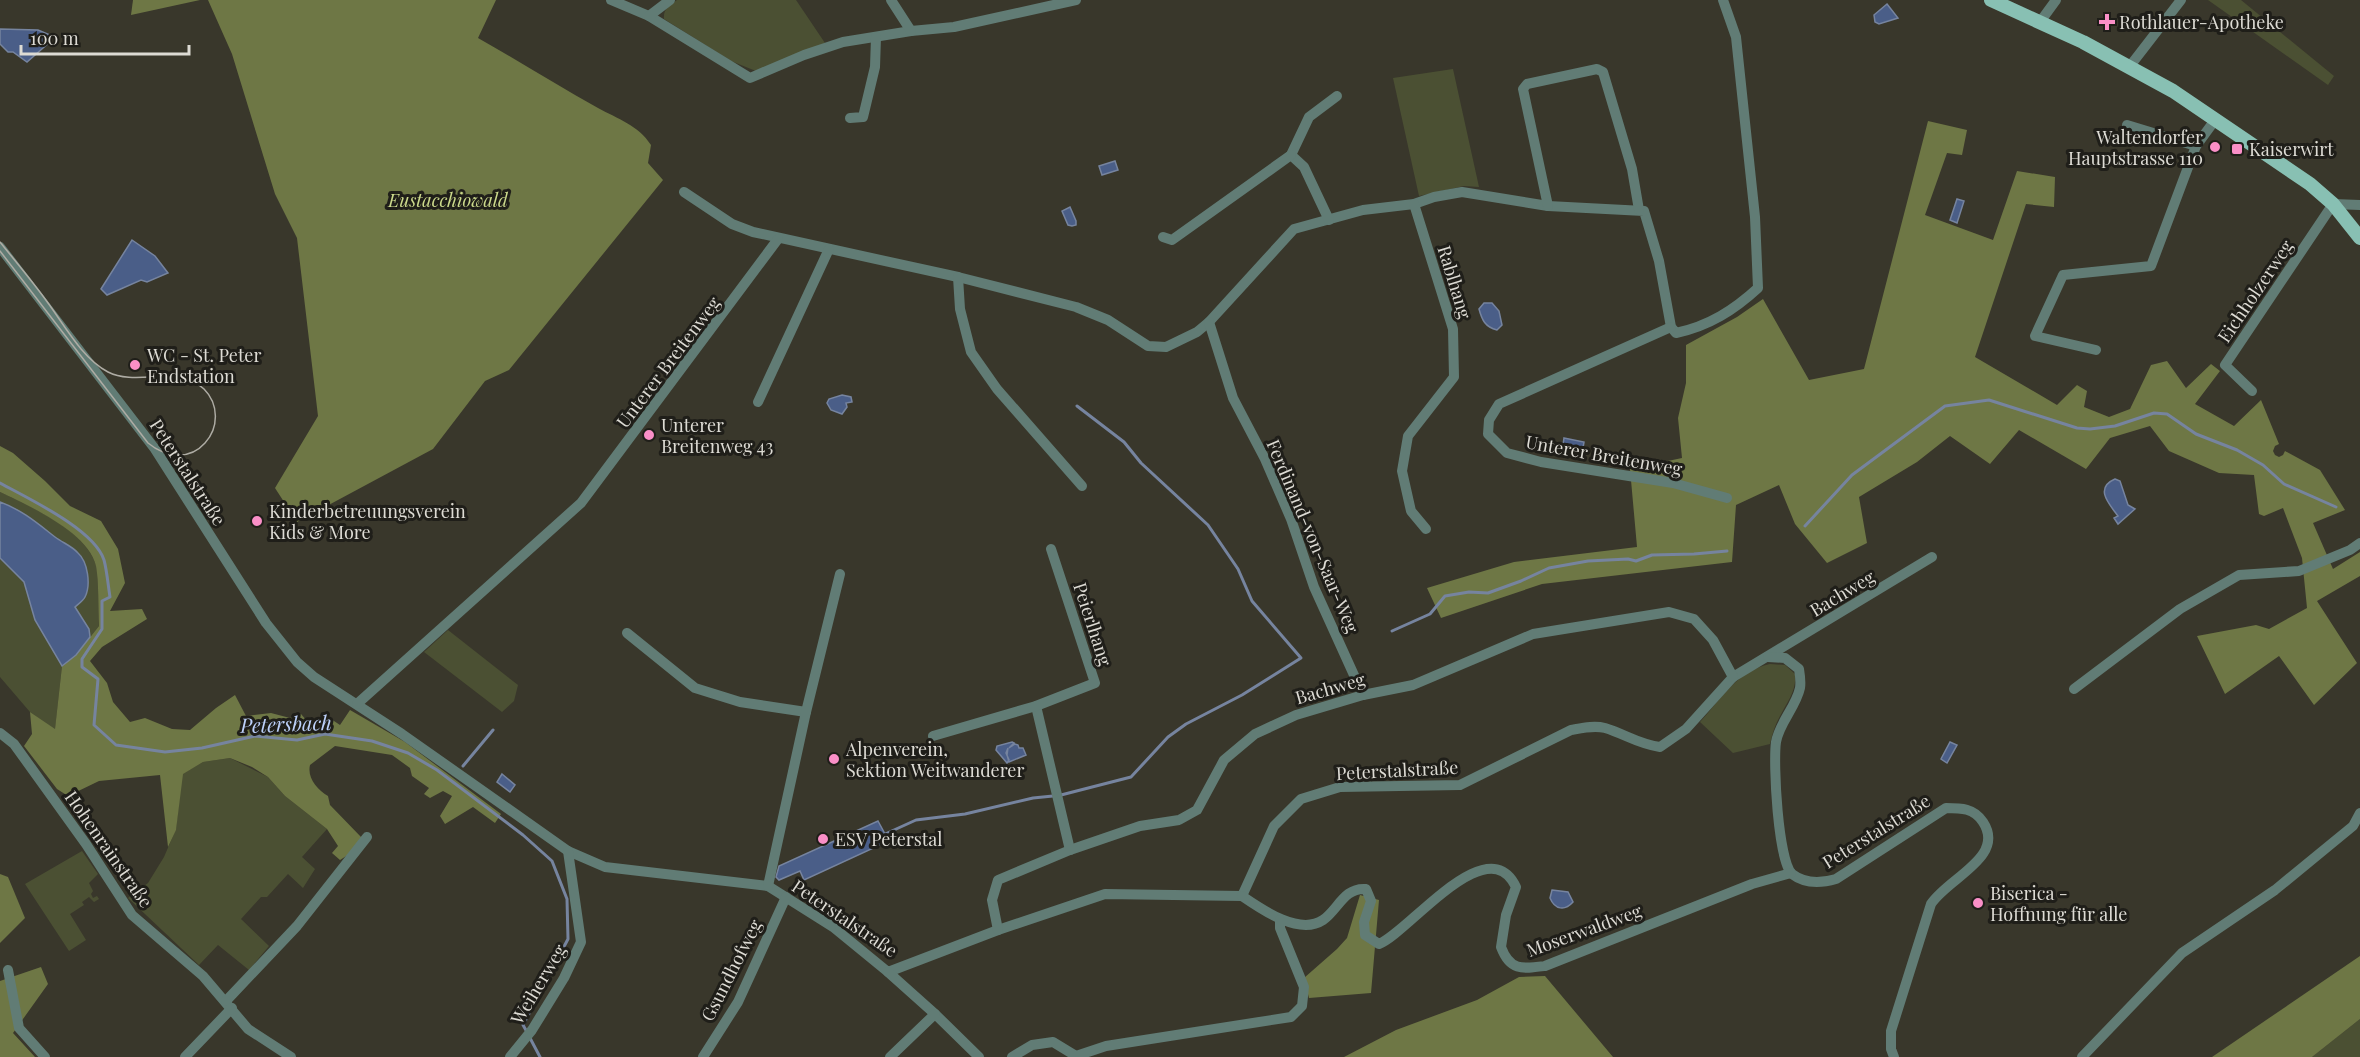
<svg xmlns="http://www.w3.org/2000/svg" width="2360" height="1057" font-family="'Playfair Display',serif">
	<rect width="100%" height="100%" fill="#39372b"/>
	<g fill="#4b5033">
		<path d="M 677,0 L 796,0 L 825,43 L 756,71 L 731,61 L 664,19 C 663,9 669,6 677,0 Z"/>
		<polygon points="2208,0 2241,0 2334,76 2328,85"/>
		<polygon points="1453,69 1479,187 1464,186 1419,196 1393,78"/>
		<path d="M 0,492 C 30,506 85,530 96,565 C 99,577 98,611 99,626 L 76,655 L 62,666 L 55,730 L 30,712 L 0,677 Z"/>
		<polygon points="448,630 518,685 514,701 502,712 424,652"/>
		<path d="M 1770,664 L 1785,665 L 1795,674 C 1797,690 1787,702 1780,716 C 1775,725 1772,734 1770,744 L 1733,753 L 1700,722 C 1722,698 1737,671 1770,664 Z"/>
		<polygon points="230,758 268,777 285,796 327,829 302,857 315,869 303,888 288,874 267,897 261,897 241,919 269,946 249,970 218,945 199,965 128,898 148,883 164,857 176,829 182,774 203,762"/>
		<polygon points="82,851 98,874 89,883 93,891 91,894 93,898 97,896 99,899 94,902 89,897 82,902 84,905 70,914 86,940 69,951 25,884"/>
		<polygon points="2360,1019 2360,1057 2312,1057"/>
	</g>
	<g fill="#6e7745">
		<polygon points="133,0 200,0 131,15"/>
		<path d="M 208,0 L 496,0 L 478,38 C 519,61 558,86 598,108 C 618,119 638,125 651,145 L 648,163 L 663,180 L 509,370 L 485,381 L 433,449 L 297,522 L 275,488 L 318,416 L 297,238 L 275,194 L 232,54 Z"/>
		<polygon points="1928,121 1967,130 1962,155 1947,153 1925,215 1993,240 2017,171 2055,177 2054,207 2026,204 1975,357 2057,405 2077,385 2087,391 2084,407 2109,417 2130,409 2151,365 2167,361 2186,388 2211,364 2220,371 2195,404 2234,426 2261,400 2279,444 2275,446 2273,451 2275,455 2279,457 2283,455 2285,451 2320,470 2345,510 2313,523 2333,569 2360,552 2360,576 2317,601 2357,663 2314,705 2279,656 2225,694 2197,636 2256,625 2269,629 2307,608 2302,558 2283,508 2264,516 2259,514 2254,475 2219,473 2169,451 2150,426 2110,438 2086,469 2019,430 1990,464 1950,436 1917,462 1859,497 1867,543 1827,563 1795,524 1779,485 1736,505 1732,562 1542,584 1441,618 1427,588 1514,562 1637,547 1630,469 1682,458 1678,418 1686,383 1686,345 1737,317 1763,299 1809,380 1864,369"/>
		<path d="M 0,446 L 13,453 L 45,481 L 70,506 L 101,521 L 118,549 L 125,583 L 110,611 L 142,609 L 147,619 L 102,647 L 90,661 L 107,683 L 113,702 L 130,722 L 145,718 L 172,729 L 190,730 L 216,708 L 235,695 L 246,716 L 271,713 L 290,718 L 301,714 L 307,721 L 328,717 L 340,725 L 350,710 L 405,742 L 501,814 L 495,823 L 473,807 L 445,824 L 440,816 L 452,796 L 443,791 L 430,798 L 424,794 L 429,788 L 412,776 L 410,768 L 392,755 L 335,746 L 310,765 C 307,778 317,789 328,796 L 330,805 L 362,838 L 351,853 L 340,860 L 332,853 L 338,846 L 327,829 L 285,796 L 268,777 L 252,767 L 230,758 L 203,762 L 183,774 L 176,830 L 168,847 L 160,775 L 99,781 L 68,796 L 57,789 L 24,746 L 32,734 L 30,712 L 55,729 L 62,666 L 76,655 L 99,626 C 98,609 99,582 96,566 C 88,532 29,506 0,492 Z"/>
		<polygon points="0,874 8,877 25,918 0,943"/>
		<polygon points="1360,895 1379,900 1371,993 1309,998 1304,978 1337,949 1347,938"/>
		<polygon points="2360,956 2360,1019 2312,1057 2212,1057"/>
		<polygon points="41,967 48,984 13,1033 35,1057 0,1057 0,981"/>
		<polygon points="1545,976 1613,1057 1344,1057 1396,1030 1477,1000 1519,977"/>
	</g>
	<g fill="#4a5e88" stroke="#76849f" stroke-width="1.5">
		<polygon points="1887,4 1898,18 1879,24 1875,22 1874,15"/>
		<polygon points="0,29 38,30 50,35 51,41 27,62 13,52 8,52 0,44"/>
		<polygon points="1115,161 1118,170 1102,175 1099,166"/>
		<polygon points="1957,199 1964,201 1957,223 1950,220"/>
		<polygon points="1070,207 1076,221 1076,225 1072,226 1068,225 1062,211"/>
		<polygon points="132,240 155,256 168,273 147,282 141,280 107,295 101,289"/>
		<path d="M 1484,303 L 1492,303 L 1499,311 L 1502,325 L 1497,330 C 1485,327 1482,320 1479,309 Z"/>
		<polygon points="842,395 851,397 852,402 846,403 847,407 842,414 831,410 827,403 829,399"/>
		<polygon points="1564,438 1584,442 1583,448 1563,445"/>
		<path d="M 2115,479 L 2120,481 L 2128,505 L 2135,509 L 2118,524 L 2114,518 L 2118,516 C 2109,504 2094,488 2115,479 Z"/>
		<path d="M 0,502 C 22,510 37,523 55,537 C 63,543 72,546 78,553 C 88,562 91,585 85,597 C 83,601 78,604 75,607 L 89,629 L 90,637 L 76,655 L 62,666 L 35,620 L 24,582 L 0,558 Z"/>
		<polygon points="1012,742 1014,743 1009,748 1015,744 1018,745 1019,748 1023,748 1026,755 1009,762 1007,755 1008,748 1006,753 1009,760 1007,763 996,750 997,746"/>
		<polygon points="1950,742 1957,745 1947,763 1941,759"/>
		<polygon points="502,774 515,785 510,792 497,782"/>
		<polygon points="878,821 885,834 880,845 804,880 800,871 779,880 776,877 779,866"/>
		<path d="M 1552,890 L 1568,892 L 1573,902 C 1565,911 1555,910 1550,898 Z"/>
	</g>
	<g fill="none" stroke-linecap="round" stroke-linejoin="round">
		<g stroke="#76849f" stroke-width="3">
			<path d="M 0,483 C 27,498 94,529 104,560 C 107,571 108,585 110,597 L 102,601 L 102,629 L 82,659 L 82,667 L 98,679 L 94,725 L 116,745 L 165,752 L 202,748 L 255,736 L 297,740 L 325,734 L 372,741 L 408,753 L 437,770 L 523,835 L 552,861 L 567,899 L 568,939 L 523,1025 L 527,1032"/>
			<polyline points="1805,526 1852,475 1945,406 1989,400 2077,428 2090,429 2115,426 2154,413 2167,414 2196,434 2237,450 2263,465 2284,484 2336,507"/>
			<polyline points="1392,631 1430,614 1445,596 1469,592 1488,593 1521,581 1549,568 1588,561 1628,559 1636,561 1652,555 1694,554 1727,551"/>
			<polyline points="463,766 493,730"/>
			<polyline points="1061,795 1131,777 1168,737 1186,724 1242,695 1301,658 1252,601 1238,569 1208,525 1141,463 1124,442 1077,406"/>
			<polyline points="883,835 916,820 965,814 1033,798 1053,796"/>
			<polyline points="530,1038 540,1057"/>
		</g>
		<g stroke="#617c75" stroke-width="10">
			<polyline points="611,0 649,16 750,78 804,55 843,42 911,31 954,27 1076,0"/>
			<polyline points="891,0 911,31"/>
			<polyline points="649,16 670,0"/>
			<polyline points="2040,22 2056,0"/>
			<polyline points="2130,66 2181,0"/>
			<polyline points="850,118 863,117 875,67 876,37"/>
			<polyline points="2127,125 2196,146"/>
			<path d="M 684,192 L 732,224 L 753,232 L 958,277 L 1076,307 L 1108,320 L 1148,346 L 1166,347 L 1197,332 L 1209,322 L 1294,229 L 1363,210 L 1414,204 L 1434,197 L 1462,192 L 1548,206 L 1644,211 L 1659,261 L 1671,327 L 1676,333 C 1709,326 1734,310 1758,288 L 1755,217 L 1736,37 L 1723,0"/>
			<polyline points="1414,204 1453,329 1454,377 1408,436 1402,471 1411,511 1426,529"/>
			<polyline points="1548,206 1523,89 1527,84 1597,69 1603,72 1632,169 1639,210"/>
			<polyline points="1329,220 1304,167 1291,155 1309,117 1337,96"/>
			<polyline points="1163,237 1172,240 1291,155"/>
			<path d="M 0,247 L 155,449 L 266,623 L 297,662 L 314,677 L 402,734 L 568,851 L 605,867 L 768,886 L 833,927 L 888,972 L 998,930 L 1105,894 L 1242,896 L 1274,826 L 1301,799 L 1340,787 L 1460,785 L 1571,730 C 1582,728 1594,725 1605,728 C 1625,734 1638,744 1660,747 L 1686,729 L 1733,677 L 1932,557"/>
			<polyline points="958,277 960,309 971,352 997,389 1082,486"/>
			<polyline points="1209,322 1233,398 1265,459 1291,519 1314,587 1363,695"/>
			<polyline points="1671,327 1499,404 1489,420 1488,434 1507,453 1541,462 1673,483 1727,498"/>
			<polyline points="2096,350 2035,336 2063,275 2151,266 2196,146 2215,120"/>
			<polyline points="2252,391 2225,365 2333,204 2360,205"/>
			<polyline points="758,402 829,249"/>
			<polyline points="627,633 695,688 740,702 806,712"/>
			<path d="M 1768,657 L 1785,658 L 1799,669 C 1800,675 1801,682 1800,688 C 1796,707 1779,723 1776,742 C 1773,763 1778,861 1792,874 C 1805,884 1822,883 1836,879 L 1946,808 C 1961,808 1974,808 1983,822 C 2006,857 1948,878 1931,904 L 1891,1031 L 1891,1049 L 1894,1057"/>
			<polyline points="2074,689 2180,609 2239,575 2299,571 2350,550 2360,543"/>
			<polyline points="357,704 581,503 778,239"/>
			<polyline points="1036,706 1070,850"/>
			<polyline points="0,733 14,744 86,844 132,915 203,976 248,1029 291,1057"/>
			<polyline points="933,736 1036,706 1095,683 1051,549"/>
			<polyline points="768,886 806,712 840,574"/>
			<path d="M 1242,896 C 1261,909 1299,936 1323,920 C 1338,910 1344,887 1366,889 L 1371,901 L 1364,922 L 1365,935 L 1379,944 C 1408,933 1488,827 1516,887 L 1506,915 L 1501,947 C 1510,971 1522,969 1545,966 L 1752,884 L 1791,873"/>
			<polyline points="998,930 992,900 998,880 1070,850 1140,826 1179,820 1197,810 1224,760 1255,734 1296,715 1363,695 1413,685 1533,634 1669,612 1694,619 1713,640 1733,677"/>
			<polyline points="8,970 19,1028 45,1057"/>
			<polyline points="888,972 935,1014 979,1057"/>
			<polyline points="226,1001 297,926 367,837"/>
			<polyline points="185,1057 232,1008"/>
			<polyline points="510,1057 532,1030 564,978 581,942 568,851"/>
			<polyline points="703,1057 738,1002 786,897"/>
			<polyline points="890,1057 935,1014"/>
			<polyline points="1012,1057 1032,1045 1053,1042 1076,1056 1106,1046 1291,1017 1302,1006 1304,987 1280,928 1280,920"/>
			<polyline points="2082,1057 2182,953 2275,890 2353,826 2360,813"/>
		</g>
		<polyline stroke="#88c0b3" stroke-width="14" points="1991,0 2083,42 2173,91 2310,184 2333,204 2360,238"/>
		<path stroke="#aeaca4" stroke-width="1.5" d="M 0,242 C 16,262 33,282 48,303 C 65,326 82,358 108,372 C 137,387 179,364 204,389 C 219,404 219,428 205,443 C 189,461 165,457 148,443 L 0,251"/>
	</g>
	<g fill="#fa8fc7" stroke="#1f1e19" stroke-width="2">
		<path d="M2104 13h6v6h6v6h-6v6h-6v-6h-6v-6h6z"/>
		<circle cx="2215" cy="147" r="6"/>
		<rect x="2231" y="143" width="12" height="12" rx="3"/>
		<circle cx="135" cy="365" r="6"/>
		<circle cx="649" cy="435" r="6"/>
		<circle cx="257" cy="521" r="6"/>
		<circle cx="834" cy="759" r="6"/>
		<circle cx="823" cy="839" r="6"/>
		<circle cx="1978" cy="903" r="6"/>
	</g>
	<g text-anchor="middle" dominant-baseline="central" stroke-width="6" stroke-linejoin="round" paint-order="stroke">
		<g font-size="18" fill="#dddbd4" stroke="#1f1e19" text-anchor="start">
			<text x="2119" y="22">Rothlauer-Apotheke</text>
			<text x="2203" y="137" text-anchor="end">Waltendorfer<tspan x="2203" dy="21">Hauptstrasse 110</tspan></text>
			<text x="2249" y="149">Kaiserwirt</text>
			<text x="147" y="355">WC - St. Peter<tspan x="147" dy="21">Endstation</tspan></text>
			<text x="661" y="425">Unterer<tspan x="661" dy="21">Breitenweg 43</tspan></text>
			<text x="269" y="511">Kinderbetreuungsverein<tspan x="269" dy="21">Kids &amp; More</tspan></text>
			<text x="846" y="749">Alpenverein,<tspan x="846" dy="21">Sektion Weitwanderer</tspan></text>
			<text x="835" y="839">ESV Peterstal</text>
			<text x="1990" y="893">Biserica -<tspan x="1990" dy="21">Hoffnung für alle</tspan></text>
		</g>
		<g font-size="18" font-style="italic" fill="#ccda8c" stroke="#1f1e19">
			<text x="448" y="200">Eustacchiowald</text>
		</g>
		<g font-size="18" fill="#dddbd4" stroke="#1f1e19">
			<text transform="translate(1455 282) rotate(73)">Rablhang</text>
			<text transform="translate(2255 291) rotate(-56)">Eichholzerweg</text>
			<text transform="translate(668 362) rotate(-53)">Unterer Breitenweg</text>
			<text transform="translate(1604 455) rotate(10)">Unterer Breitenweg</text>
			<text transform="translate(188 472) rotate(57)">Peterstalstraße</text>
			<text transform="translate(1313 536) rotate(67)">Ferdinand-von-Saar-Weg</text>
			<text transform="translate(1842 593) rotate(-31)">Bachweg</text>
			<text transform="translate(1093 624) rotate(72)">Peierlhang</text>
			<text transform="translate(1330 688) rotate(-16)">Bachweg</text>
			<text transform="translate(1397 770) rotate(-3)">Peterstalstraße</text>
			<text transform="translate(1876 831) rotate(-32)">Peterstalstraße</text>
			<text transform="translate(109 849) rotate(55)">Hohenrainstraße</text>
			<text transform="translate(845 918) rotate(34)">Peterstalstraße</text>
			<text transform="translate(1584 930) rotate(-20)">Moserwaldweg</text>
			<text transform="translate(731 970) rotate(-63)">Gsundhofweg</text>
			<text transform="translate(538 984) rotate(-59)">Weiherweg</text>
		</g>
		<g font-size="20" font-style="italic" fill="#bdd1fa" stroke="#1f1e19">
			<text transform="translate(286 723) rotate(-2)">Petersbach</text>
		</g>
	</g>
	<path d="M21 45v9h168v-9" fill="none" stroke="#dddbd4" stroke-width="3"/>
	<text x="30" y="45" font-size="18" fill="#dddbd4" stroke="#1f1e19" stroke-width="4.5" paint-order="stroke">100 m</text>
</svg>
